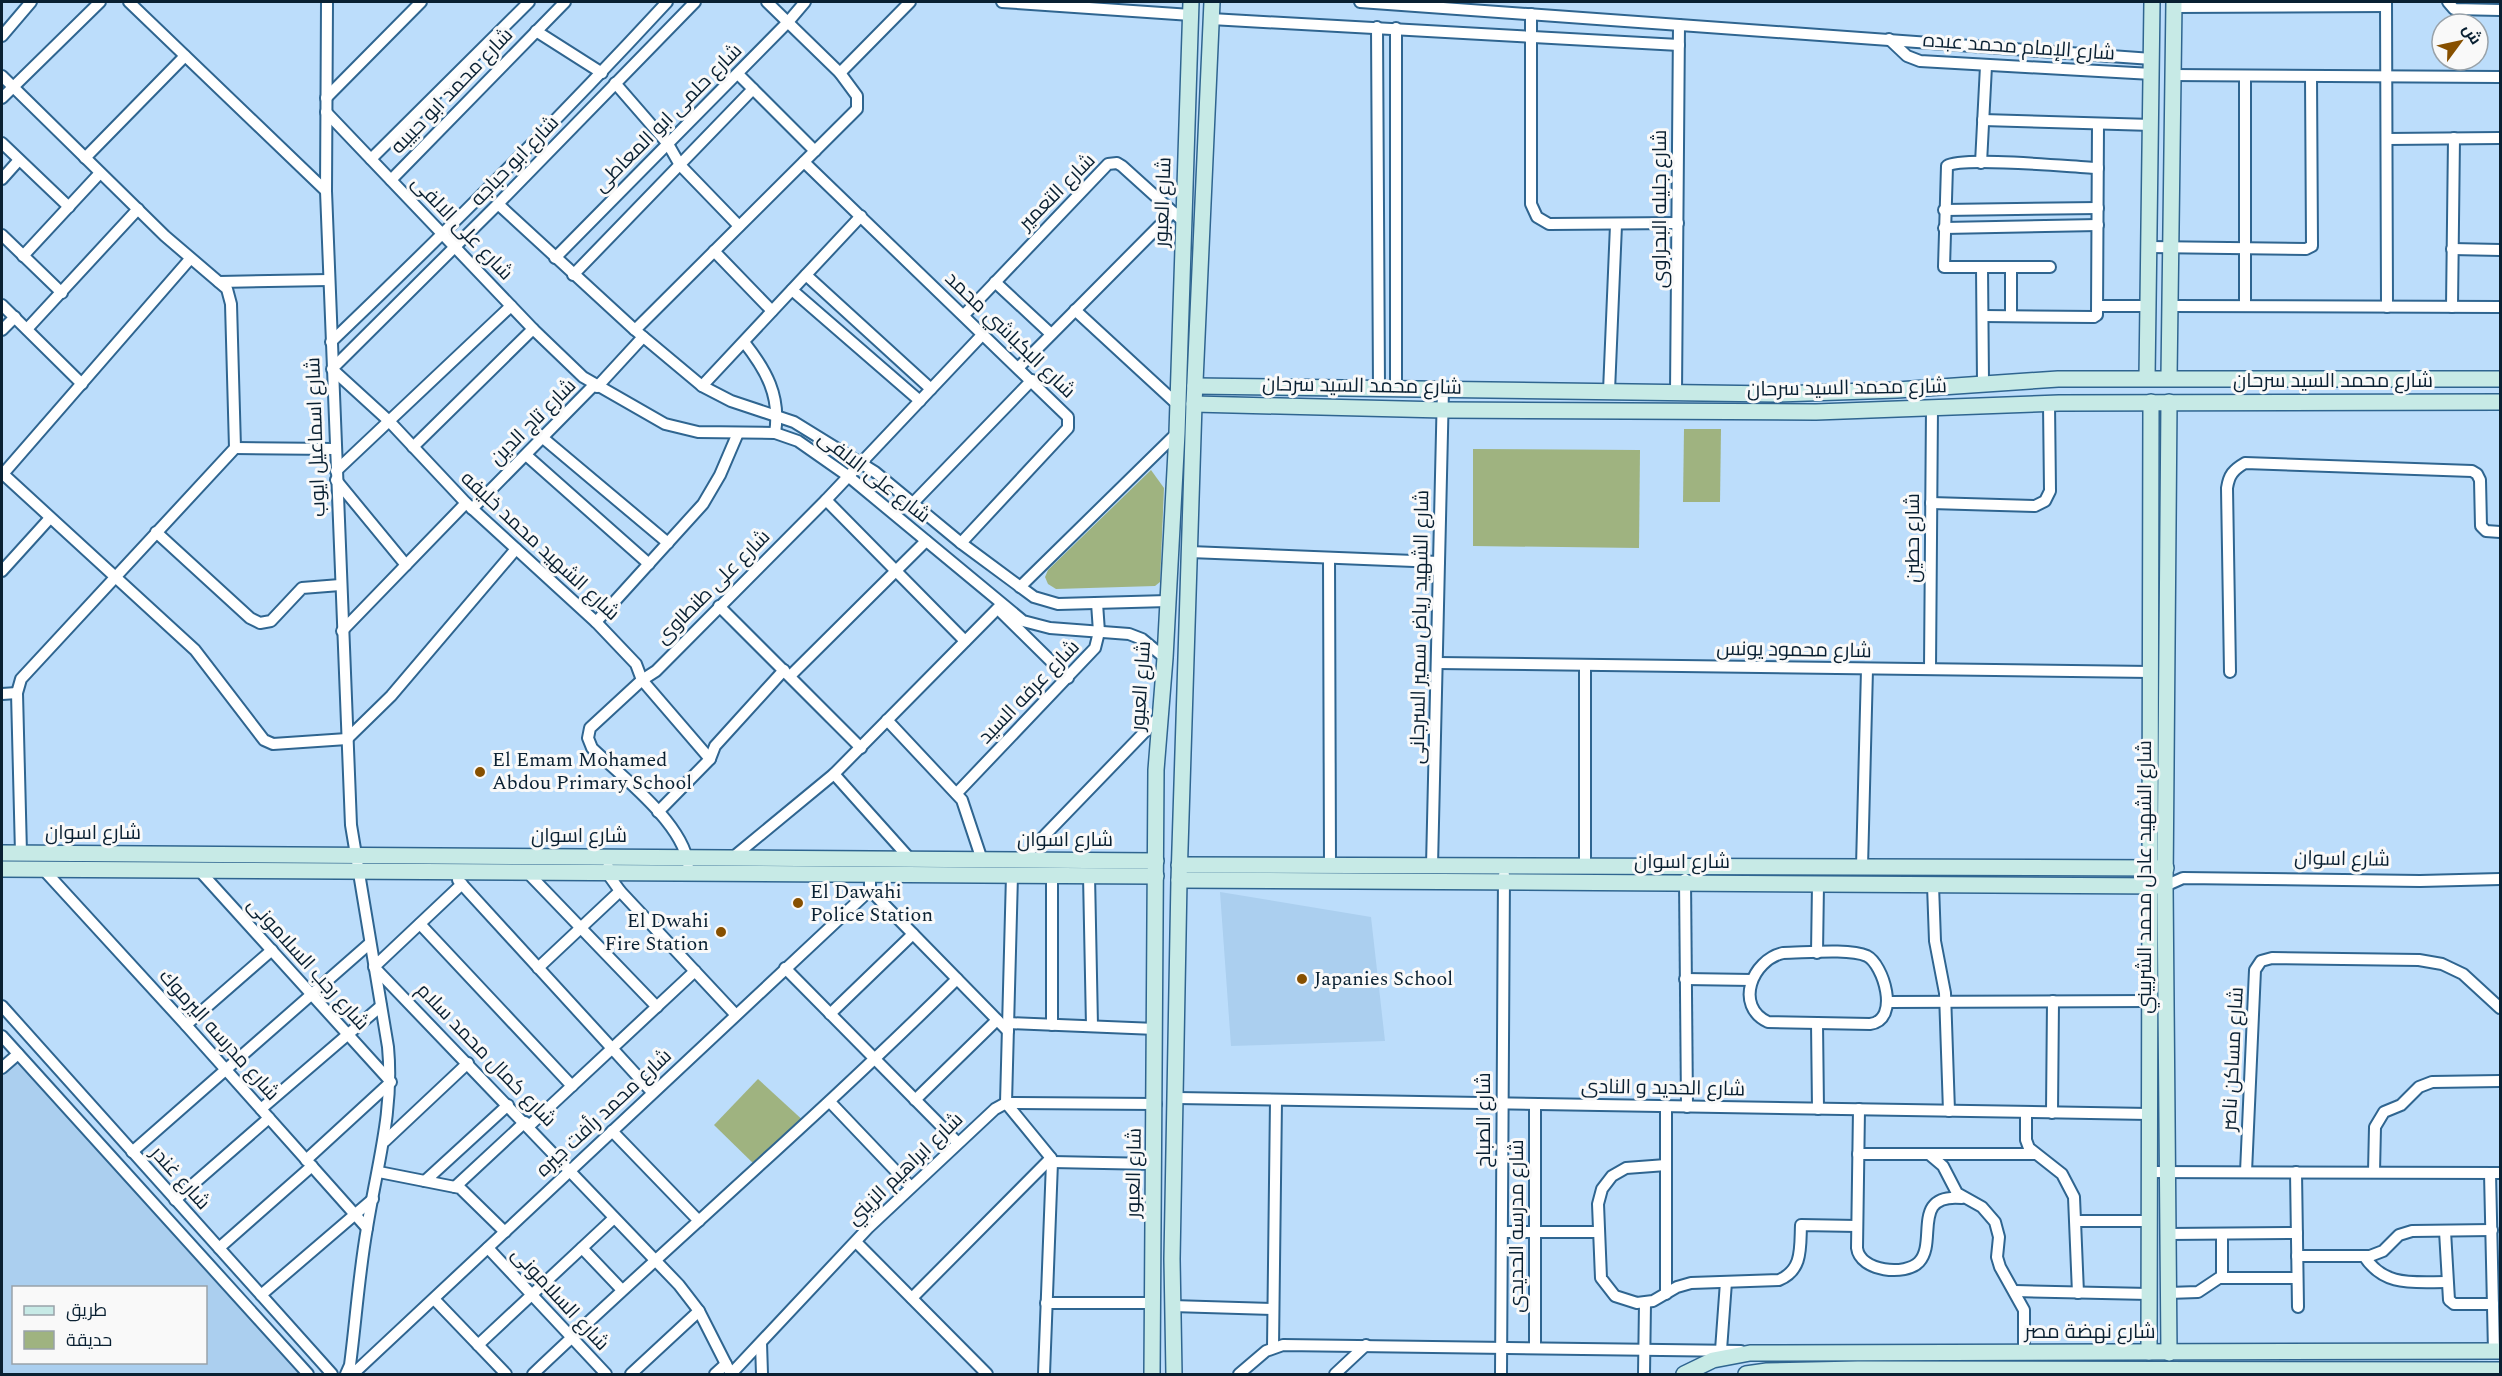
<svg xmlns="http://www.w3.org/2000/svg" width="2502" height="1376" font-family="Spectral,Cairo,serif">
	<rect width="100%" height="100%" fill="#bcddfb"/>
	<g fill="#abcfef" fill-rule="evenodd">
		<polygon points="1220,892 1371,917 1385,1041 1231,1046"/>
		<path d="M 18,1062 L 300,1374 L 2,1374 L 2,1076 ZM 14,1288 L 206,1288 L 206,1362 L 14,1362 Z"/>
	</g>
	<g fill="#9fb380">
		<polygon points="1684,429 1721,429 1720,502 1683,502"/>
		<polygon points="1473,449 1640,450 1639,548 1473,546"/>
		<polygon points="1151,470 1164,488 1160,582 1155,586 1056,589 1048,584 1045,577 1048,570"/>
		<polygon points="758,1079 807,1124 758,1168 714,1125"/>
	</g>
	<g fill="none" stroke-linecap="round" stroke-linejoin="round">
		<g stroke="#2f6590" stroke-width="14">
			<g id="street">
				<polyline points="129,2 326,191"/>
				<path d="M 327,2 L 326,191 L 351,825 L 388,1047 C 394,1111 377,1165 367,1228 C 359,1273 356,1319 350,1365 L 346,1374"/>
				<polyline points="695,2 498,204 332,369 389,421 466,503 596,622 636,664 642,680 710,759"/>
				<polyline points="1002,2 1191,15"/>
				<polyline points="1360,2 2152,59"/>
				<polyline points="2386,2 2387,307"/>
				<polyline points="2448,2 2454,9 2500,10"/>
				<polyline points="2174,7 2386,6"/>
				<polyline points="1531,14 1531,204 1537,217 1549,224 1678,223"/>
				<polyline points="1211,19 1679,45"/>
				<polyline points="1377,27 1379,388"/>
				<polyline points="536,31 602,73"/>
				<polyline points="2,36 31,2"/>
				<polyline points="1889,39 1907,56 1920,61 2152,74"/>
				<polyline points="840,73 910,2"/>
				<polyline points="738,74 815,151"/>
				<polyline points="2172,75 2500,77"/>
				<polyline points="2,76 165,236 227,289 231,304 235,448 21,679 17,693 21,853"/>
				<polyline points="615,83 668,144 680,165 739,226"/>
				<polyline points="2,98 100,2"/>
				<polyline points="326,98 421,2"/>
				<polyline points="326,112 533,329 583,377 665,424 698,432 775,433 798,441 848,476 1023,621 1050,628 1129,634 1142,639 1165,658"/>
				<polyline points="1983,120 2152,125"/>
				<polyline points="2387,139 2500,138"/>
				<polyline points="2,143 69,207"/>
				<polyline points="85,158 185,56"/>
				<polyline points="371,159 529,2"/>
				<polyline points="804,162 1068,417 1068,428 961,543"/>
				<polyline points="1981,163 1986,66"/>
				<polyline points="2,179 19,160"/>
				<polyline points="391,180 565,2"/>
				<polyline points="498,204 635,330 702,386 731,401 794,422 875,472 961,543 1034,597 1058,604 1168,601"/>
				<polyline points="1944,210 2098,208"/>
				<polyline points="1944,228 2098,225"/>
				<polyline points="2,235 62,293"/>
				<polyline points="2149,247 2306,249 2312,246 2311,76"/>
				<polyline points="2452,249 2500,250"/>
				<polyline points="714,251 772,311"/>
				<polyline points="23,256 100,173"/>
				<polyline points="555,258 788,22 805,2"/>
				<polyline points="1982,267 1983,382"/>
				<polyline points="2011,267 2011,316"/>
				<path d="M 2050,267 L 1944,267 L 1947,166 C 1962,156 2072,167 2098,168"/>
				<polyline points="573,275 753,89"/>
				<polyline points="806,275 931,389"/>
				<polyline points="219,282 329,280"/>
				<polyline points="995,282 1051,334"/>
				<polyline points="792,290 920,401"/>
				<polyline points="2,305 82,384"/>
				<polyline points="2098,306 2149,306"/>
				<polyline points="2169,306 2500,307"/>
				<polyline points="2245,306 2245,76"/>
				<polyline points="2452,307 2454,138"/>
				<polyline points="1075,310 1177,404"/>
				<polyline points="964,315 1108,164 1117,163 1122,166 1184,222"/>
				<polyline points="1983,316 2094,317 2097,315 2098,124"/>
				<polyline points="27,329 138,209"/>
				<polyline points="2,330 15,317"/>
				<polyline points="635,330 857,109 857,96 840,73 767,2"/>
				<path d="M 331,342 C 446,232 559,119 667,2"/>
				<path d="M 744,342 C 766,370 781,396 775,433"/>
				<polyline points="1018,368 1173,212"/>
				<polyline points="702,386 861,216"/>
				<polyline points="597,387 643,337"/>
				<polyline points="1396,388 1396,28"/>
				<polyline points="1609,391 1616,225"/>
				<polyline points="1676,393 1679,25"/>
				<polyline points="543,438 668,543"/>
				<polyline points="413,447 533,329"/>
				<polyline points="235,448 335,449"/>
				<polyline points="526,455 649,564"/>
				<polyline points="336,471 511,306"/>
				<polyline points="2,473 195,650 264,740 273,744 347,739 391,696 516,549"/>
				<polyline points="3,474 190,259"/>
				<polyline points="336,480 406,565"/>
				<polyline points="826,500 965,641"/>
				<polyline points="913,503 1032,380"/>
				<polyline points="1931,503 2035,506 2045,501 2050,491 2049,404"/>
				<polyline points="472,509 594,385"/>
				<polyline points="156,532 250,618 260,623 271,621 302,588 340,585"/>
				<polyline points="1190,552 1439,562"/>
				<polyline points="1329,558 1330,865"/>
				<polyline points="2,571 50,518"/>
				<polyline points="1020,587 1177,433"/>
				<polyline points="719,606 861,748"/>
				<polyline points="1002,613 1068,678"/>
				<polyline points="596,622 703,504 720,475 738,433"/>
				<polyline points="342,631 466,503"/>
				<polyline points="1437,663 2151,672"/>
				<polyline points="1930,669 1932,407"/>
				<path d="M 2230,672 L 2227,488 C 2229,475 2233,470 2245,463 L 2472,471 L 2477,474 L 2480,480 L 2481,526 L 2486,531 L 2500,532"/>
				<polyline points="790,676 926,541"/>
				<polyline points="2,694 17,693"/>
				<polyline points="887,720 962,800 982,860"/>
				<polyline points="834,774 911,860"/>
				<polyline points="957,793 1095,648 1099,632 1097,603"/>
				<polyline points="658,812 710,759 715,746 784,670"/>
				<polyline points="731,859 834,774 1001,605"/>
				<polyline points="1020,861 1160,716"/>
				<path d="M 688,864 C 683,823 621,776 592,748 L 588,738 L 590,728 L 642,680 L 656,671 L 826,500 L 983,334"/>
				<polyline points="1432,866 1443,389"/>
				<polyline points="1585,866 1585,665"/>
				<polyline points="608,867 610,877 620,891 735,1014"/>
				<polyline points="1862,867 1867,669"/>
				<polyline points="43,869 186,1025 367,1228"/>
				<polyline points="198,869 391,1082 306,1160"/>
				<polyline points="526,871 657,1007"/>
				<polyline points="1012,875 1006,1103 1051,1158 1052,1162 1044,1374"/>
				<polyline points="1089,875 1092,1026"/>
				<polyline points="1685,879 1687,1107"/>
				<polyline points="458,880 652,1092"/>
				<polyline points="462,884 374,967 679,1285 699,1311 731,1374"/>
				<polyline points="1933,885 1935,941 1945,993 1949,1111"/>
				<polyline points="2165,886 2183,878 2420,881 2500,879"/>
				<polyline points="870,890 1008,1031"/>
				<polyline points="420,924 572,1086"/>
				<path d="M 1783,953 C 1803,953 1849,948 1867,956 C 1883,964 1901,1020 1870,1024 L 1768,1022 C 1734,1006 1752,960 1783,953 Z"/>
				<polyline points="1817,953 1818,884"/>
				<polyline points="538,968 620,891"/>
				<polyline points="785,968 957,1142"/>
				<polyline points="1685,979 1752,980"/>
				<polyline points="1888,1002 2149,1001"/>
				<polyline points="2,1006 332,1374"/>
				<polyline points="830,1014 913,934"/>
				<polyline points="1008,1023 1156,1029"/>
				<polyline points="1817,1023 1818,1109"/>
				<polyline points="186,1025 272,950"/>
				<polyline points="1052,1025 1052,875"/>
				<polyline points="2,1036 308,1374"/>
				<polyline points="2,1068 18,1054"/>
				<polyline points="1177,1098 2149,1114"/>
				<polyline points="915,1100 997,1020"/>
				<polyline points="831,1103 911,1187"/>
				<polyline points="261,1109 381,1006"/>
				<path d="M 1859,1109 L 1857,1248 C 1860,1272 1906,1276 1919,1262 C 1938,1242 1910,1193 1962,1198"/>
				<polyline points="2026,1112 2026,1140 2029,1148 2062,1174 2074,1197 2078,1293"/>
				<polyline points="2052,1113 2053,1001"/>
				<polyline points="529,1126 695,971"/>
				<polyline points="612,1131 699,1221"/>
				<polyline points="385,1141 468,1063"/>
				<polyline points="132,1152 369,944"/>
				<polyline points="1858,1154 2035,1154"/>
				<polyline points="1930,1155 1943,1166 1957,1193 1982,1207 1995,1222 1999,1237 1997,1257 2000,1267 2024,1310 2024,1353"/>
				<polyline points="1052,1162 1155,1164"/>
				<path d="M 1666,1165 L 1626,1168 L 1612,1176 L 1602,1189 L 1598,1204 L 1601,1278 L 1615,1296 L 1637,1303 L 1653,1301 L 1677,1287 L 1691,1283 L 1779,1280 C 1803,1270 1800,1248 1801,1225 L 1857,1226"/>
				<polyline points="379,1172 460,1188 505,1232"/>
				<polyline points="2149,1172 2500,1173"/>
				<polyline points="2246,1172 2255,970 2261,961 2272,958 2419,960 2442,964 2463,974 2500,1008"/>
				<polyline points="2296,1172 2298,1307"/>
				<polyline points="2374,1172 2375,1127 2384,1112 2401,1105 2419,1087 2432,1082 2500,1081"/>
				<polyline points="2490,1173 2494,1351"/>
				<polyline points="425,1181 508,1105"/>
				<polyline points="455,1187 525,1122"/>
				<polyline points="175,1200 269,1118"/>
				<polyline points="2077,1221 2149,1221"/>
				<polyline points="2445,1231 2449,1300 2454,1304 2493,1304"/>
				<polyline points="1502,1232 1599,1232"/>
				<polyline points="2168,1234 2297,1233"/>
				<polyline points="856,1242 987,1374"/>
				<polyline points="219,1248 312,1166"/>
				<polyline points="488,1248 606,1374"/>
				<polyline points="582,1248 622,1290"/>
				<polyline points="2297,1256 2370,1256 2383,1251 2399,1235 2412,1231 2492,1230"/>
				<path d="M 2364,1256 C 2384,1287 2413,1282 2446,1282"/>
				<polyline points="2222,1278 2222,1234"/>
				<polyline points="2015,1291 2149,1294"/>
				<polyline points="2168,1293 2198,1292 2219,1278 2297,1278"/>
				<polyline points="1666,1294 1666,1106"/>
				<polyline points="261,1295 373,1199"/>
				<polyline points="912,1298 1051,1158"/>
				<polyline points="434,1299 506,1374"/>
				<polyline points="1046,1303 1152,1303"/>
				<polyline points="1172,1306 1273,1309"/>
				<polyline points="761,1343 762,1374"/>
				<polyline points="478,1345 614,1218"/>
				<polyline points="1273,1347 1276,1100"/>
				<polyline points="1535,1347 1535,1104"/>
				<polyline points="1721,1350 1726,1282"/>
				<polyline points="353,1374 870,890 870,874"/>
				<path d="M 533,1374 C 673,1241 820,1115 957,979"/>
				<polyline points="631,1374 699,1311"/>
				<polyline points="715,1374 726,1364"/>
				<polyline points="731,1374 868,1228 995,1109 1006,1103 1156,1104"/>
				<polyline points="1239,1374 1266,1351 1283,1345 1741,1351"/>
				<polyline points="1335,1374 1366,1345"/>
				<polyline points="1501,1374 1504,875"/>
				<polyline points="1644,1374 1645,1303"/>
			</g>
		</g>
		<g stroke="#2f6590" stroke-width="18">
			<g id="secondary">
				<polyline points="2169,377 2174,2"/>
				<polyline points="2147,378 2152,2"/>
				<polyline points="1195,386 1775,394 1897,390 2058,379 2500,379"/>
				<polyline points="1194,404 1443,410 1816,412 2059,403 2500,402"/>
				<polyline points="2,853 1156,861"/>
				<polyline points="1179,865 2166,868"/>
				<polyline points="2,869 1156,876"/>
				<polyline points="1179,880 2165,886"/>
				<polyline points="2149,1352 2151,402"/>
				<polyline points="2169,1353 2165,886 2169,402"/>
				<polyline points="1152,1374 1156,770 1165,658 1177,433 1191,2"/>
				<polyline points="1174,1374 1172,1259 1179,880 1194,404 1212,2"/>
				<polyline points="1684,1374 1713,1360 1750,1353 2500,1351"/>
				<polyline points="1746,1374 1767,1371 1858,1369 2500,1370"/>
			</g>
		</g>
		<use href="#street" stroke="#fff" stroke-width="10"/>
		<use href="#secondary" stroke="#c7eae6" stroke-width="15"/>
	</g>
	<g fill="#875000" stroke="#f9f9f9" stroke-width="2">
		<circle cx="480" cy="772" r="6"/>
		<circle cx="798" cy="903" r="6"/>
		<circle cx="721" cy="932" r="6"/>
		<circle cx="1302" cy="979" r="6"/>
	</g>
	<g text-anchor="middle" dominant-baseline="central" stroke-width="6" stroke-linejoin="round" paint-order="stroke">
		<g font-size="20" fill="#092032" stroke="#f9f9f9">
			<text transform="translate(2019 47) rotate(4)">شارع الإمام محمد عبده</text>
			<text transform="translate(452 91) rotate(-46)">شارع محمد ابو حبيبه</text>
			<text transform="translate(668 118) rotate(-45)">شارع حلمى ابو المعاطى</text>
			<text transform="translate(515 161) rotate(-46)">شارع ابو حباجه</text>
			<text transform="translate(1057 192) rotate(-45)">شارع التعمير</text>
			<text transform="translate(1163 202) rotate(-88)">شارع العبور</text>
			<text transform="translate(1660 209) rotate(-90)">شارع جليله البحراوى</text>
			<text transform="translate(462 228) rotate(46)">شارع على الالفى</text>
			<text transform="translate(1010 335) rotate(44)">شارع البكباشي محمد</text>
			<text x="2333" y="381">شارع محمد السيد سرحان</text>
			<text transform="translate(1362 386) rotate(1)">شارع محمد السيد سرحان</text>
			<text transform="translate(1847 388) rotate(-1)">شارع محمد السيد سرحان</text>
			<text transform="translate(533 422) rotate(-45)">شارع تاج الدين</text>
			<text transform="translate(316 437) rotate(-92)">شارع اسماعيل ايوب</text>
			<text transform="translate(874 477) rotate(38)">شارع على الالفى</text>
			<text transform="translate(1913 538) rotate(-90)">شارع حطين</text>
			<text transform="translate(540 546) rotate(43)">شارع الشهيد محمد خليفه</text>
			<text transform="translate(713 587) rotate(-45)">شارع على طنطاوى</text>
			<text transform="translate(1420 627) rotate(-89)">شارع الشهيد رياض سمير السرجانى</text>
			<text transform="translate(1794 650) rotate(1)">شارع محمود يونس</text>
			<text transform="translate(1141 686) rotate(-86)">شارع العبور</text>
			<text transform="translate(1029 692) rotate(-46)">شارع عرفه السيد</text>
			<text x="93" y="833">شارع اسوان</text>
			<text x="579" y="836">شارع اسوان</text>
			<text x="1065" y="840">شارع اسوان</text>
			<text transform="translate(2342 859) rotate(1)">شارع اسوان</text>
			<text x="1682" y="862">شارع اسوان</text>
			<text transform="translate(2145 877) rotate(-90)">شارع الشهيد عادل محمد الشربيني</text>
			<text transform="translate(308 964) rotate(48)">شارع رجب السلامونى</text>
			<text transform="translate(219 1035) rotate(48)">شارع مدرسه اليرموك</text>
			<text transform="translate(486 1055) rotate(46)">شارع كمال محمد سلام</text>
			<text transform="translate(2233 1059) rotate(-87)">شارع مساكن ناصر</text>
			<text transform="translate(1663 1088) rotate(1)">شارع الحديد و النادى</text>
			<text transform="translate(604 1113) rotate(-43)">شارع محمد رأفت جيره</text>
			<text transform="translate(1484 1120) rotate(-90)">شارع الصباح</text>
			<text transform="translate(905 1169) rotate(-44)">شارع ابراهيم الزيني</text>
			<text transform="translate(1134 1173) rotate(-89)">شارع العبور</text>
			<text transform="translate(180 1178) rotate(48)">شارع غندر</text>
			<text transform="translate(1517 1226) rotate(-90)">شارع مدرسه الحديدى</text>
			<text transform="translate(560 1299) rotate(47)">شارع السلامونى</text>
			<text x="2090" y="1332">شارع نهضة مصر</text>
		</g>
		<g font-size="20" fill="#092032" stroke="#f9f9f9" text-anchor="start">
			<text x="492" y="760">El Emam Mohamed<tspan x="492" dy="23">Abdou Primary School</tspan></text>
			<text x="810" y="892">El Dawahi<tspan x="810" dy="23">Police Station</tspan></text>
			<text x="709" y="921" text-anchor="end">El Dwahi<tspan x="709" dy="23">Fire Station</tspan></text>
			<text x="1314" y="979">Japanies School</text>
		</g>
	</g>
	<rect width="2502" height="1376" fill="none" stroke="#092032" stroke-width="6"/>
	<rect x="12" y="1286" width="195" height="78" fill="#f9f9f9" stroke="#99a2a9" stroke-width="1.5"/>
	<rect x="24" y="1306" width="30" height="9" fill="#c7eae6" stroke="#99a2a9" stroke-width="1.5"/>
	<text x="66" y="1316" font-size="18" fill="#092032">طريق</text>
	<rect x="24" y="1331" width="30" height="18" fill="#9fb380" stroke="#99a2a9" stroke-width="1.5"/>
	<text x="66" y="1346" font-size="18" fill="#092032">حديقة</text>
	<g transform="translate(2460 42) rotate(57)"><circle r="28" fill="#f9f9f9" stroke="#99a2a9" stroke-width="1.5"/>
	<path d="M0-4.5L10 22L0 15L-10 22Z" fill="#875000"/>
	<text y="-9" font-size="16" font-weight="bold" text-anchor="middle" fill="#092032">ش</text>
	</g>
</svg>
